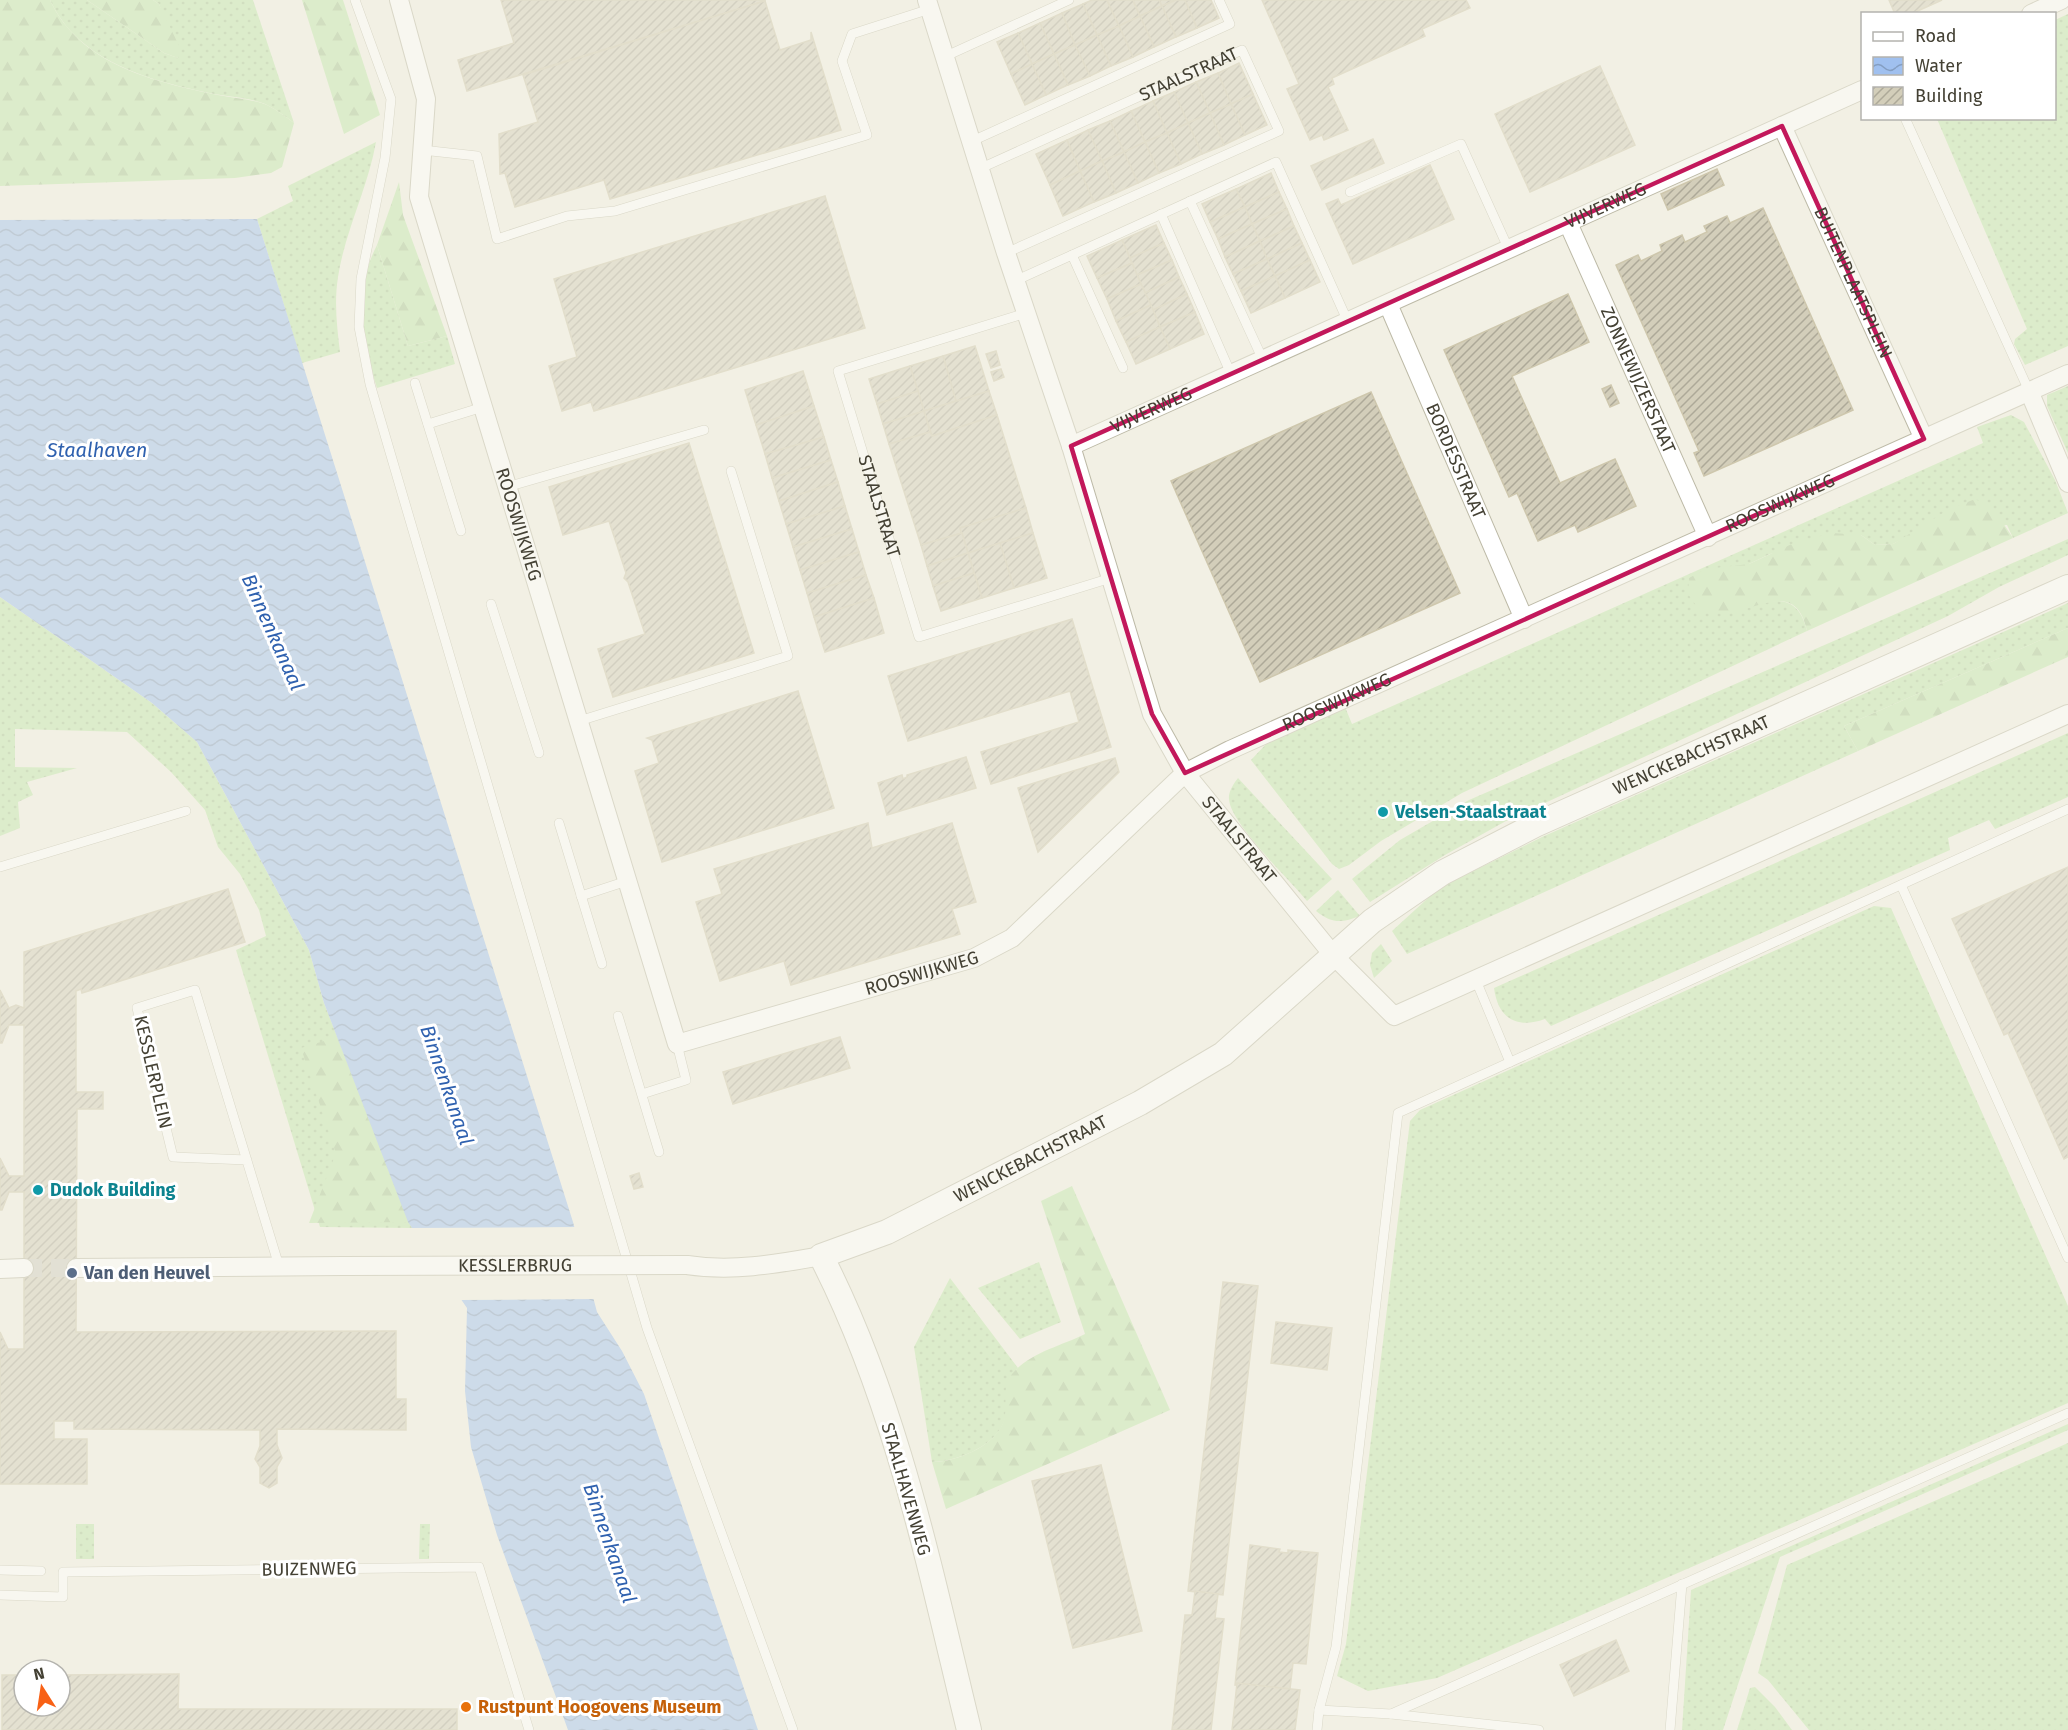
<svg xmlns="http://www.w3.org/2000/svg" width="2068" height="1730" font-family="'Fira Sans',sans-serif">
	<defs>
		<pattern id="grass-dots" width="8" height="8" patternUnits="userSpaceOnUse" patternTransform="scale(1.5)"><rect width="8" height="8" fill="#c2e7ad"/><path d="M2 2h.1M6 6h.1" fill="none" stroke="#a8c795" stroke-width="1.8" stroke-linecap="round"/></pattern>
		<pattern id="forest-firs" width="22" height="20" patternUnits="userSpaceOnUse" patternTransform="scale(1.5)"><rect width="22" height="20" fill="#c2e7ad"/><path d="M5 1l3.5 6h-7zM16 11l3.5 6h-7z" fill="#a8c795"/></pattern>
		<pattern id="water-waves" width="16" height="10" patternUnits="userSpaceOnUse" patternTransform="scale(1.5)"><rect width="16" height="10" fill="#a0c0ef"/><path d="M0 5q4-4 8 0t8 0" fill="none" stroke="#849ec2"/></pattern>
		<pattern id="building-hatch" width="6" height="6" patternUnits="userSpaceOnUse" patternTransform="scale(1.5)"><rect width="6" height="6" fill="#d3ceba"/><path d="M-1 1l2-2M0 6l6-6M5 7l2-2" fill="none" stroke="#ada998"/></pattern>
	</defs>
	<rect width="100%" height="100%" fill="#f2f0e4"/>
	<g fill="url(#grass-dots)">
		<path d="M 50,0 L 87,0 L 164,53 L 178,58 L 159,4 L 153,0 L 253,0 L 294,123 C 286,117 277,110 267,105 C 252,98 230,97 214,94 C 152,81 79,63 50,0 Z"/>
		<polygon points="2068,14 2068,346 2025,365 2014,344 2015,339 2027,329 1937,119 2054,118 2055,20"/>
		<path d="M 376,142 C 368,188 345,231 338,277 C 334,303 337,327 340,352 L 302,363 L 257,219 L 293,201 L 288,186 Z"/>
		<path d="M 377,245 L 408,346 L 447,336 L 455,364 L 377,388 C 361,338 352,294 377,245 Z"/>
		<polygon points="2068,386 2068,453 2047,406 2047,395"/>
		<path d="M 2011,415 L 2024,422 L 2055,480 L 2068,513 L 2013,538 L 2007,525 L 1910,535 L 1893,544 L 1875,545 L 1861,535 L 1770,554 L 1749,564 L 1726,613 C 1760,605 1796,583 1807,631 L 1462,793 L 1381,841 L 1349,865 L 1339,869 L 1332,864 L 1251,760 L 1269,741 L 1345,707 L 1352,724 L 1983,443 L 1977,427 Z"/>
		<polygon points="2068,539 2068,555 1999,587 1948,616 1506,821 1445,855 1370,902 1352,879 1400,840 1469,800"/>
		<polygon points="0,597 152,703 197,742 309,950 324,1003 412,1228 320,1227 236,950 266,936 259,910 240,874 218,847 205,810 171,772 127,732 15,729 15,767 77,768 27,782 33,795 18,802 20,828 0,836"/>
		<polygon points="2068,603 2068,628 1844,726 1858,751 1407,954 1392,931 1439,888 1542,837"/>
		<path d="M 2068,733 L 2068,797 L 1995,829 L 1989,820 L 1948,838 L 1950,850 L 1551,1026 L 1545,1019 C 1517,1029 1498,1019 1494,988 Z"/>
		<path d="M 1238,778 L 1332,879 L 1307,901 C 1290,880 1230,823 1229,799 C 1228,792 1234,783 1238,778 Z"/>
		<path d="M 1338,890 L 1360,916 C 1342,923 1332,924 1316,911 Z"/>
		<polygon points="1874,906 1891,908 2068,1306 2068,1403 1437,1678 1368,1691 1337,1676 1346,1644 1410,1121 1420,1110"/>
		<polygon points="1381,944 1392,961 1374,978 1370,965 1372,953"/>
		<polygon points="1039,1262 1061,1322 1020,1339 978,1288"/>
		<path d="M 950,1278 L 1018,1368 C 997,1387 1013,1404 1003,1424 C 993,1447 955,1462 932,1462 L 914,1347 Z"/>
		<polygon points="2068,1424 2068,1430 1780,1557 1723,1730 1682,1730 1691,1590"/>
		<polygon points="2068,1443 2068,1730 1809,1730 1768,1680 1758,1673 1787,1565"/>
		<rect x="76" y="1524" width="18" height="35"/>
		<polygon points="420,1524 430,1524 429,1559 419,1559"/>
		<polygon points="1755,1687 1775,1707 1792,1730 1737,1730 1750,1688"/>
	</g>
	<g fill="url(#forest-firs)">
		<path d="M 0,0 L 50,0 C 80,65 155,82 218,95 C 233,98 253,99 267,105 C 277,110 286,117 294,123 L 282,167 L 271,173 L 235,178 L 0,186 Z"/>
		<polygon points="87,0 153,0 159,4 181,50 178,58 164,53"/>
		<polygon points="302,0 343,0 380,115 344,134"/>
		<polygon points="399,182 403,215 447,336 408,346 377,245"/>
		<path d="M 1975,499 L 1993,508 L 2013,538 L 1807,631 C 1796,581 1762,608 1728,613 C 1719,614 1709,612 1700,611 L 1688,594 L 1689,578 L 1706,569 L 1749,564 L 1794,543 L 1832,533 L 1861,535 L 1875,545 L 1893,544 L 1948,510 Z"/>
		<polygon points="2068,628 2068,657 1858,751 1844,726"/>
		<polygon points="337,1037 408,1222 309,1223 336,1153 301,1048"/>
		<path d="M 1072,1186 L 1170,1410 L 946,1509 L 932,1462 C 957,1462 1002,1444 1005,1415 C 1007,1401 1002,1386 1012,1374 C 1029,1353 1061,1346 1085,1334 L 1041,1201 Z"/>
	</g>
	<polygon fill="url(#water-waves)" points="257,219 573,1222 597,1312 622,1351 644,1394 758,1730 568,1730 497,1535 471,1447 465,1391 467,1308 408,1222 324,1003 309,950 197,742 152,703 0,597 0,220"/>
	<polygon fill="#f2f0e4" points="578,1227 597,1299 458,1300 408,1228"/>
	<g fill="url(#building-hatch)" stroke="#cec7ad" stroke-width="1.5">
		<polygon points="501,0 765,0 765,1 467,91 458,60 514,43"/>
		<polygon points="1092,0 1107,0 1119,26 1097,35 1083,4"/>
		<polygon points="1107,0 1133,0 1140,16 1119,26"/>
		<polygon points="1133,0 1159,0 1162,6 1140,16"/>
		<polygon points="1159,0 1176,0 1162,6"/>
		<polygon points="1176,0 1185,0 1197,28 1176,37 1162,6"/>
		<polygon points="1185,0 1211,0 1219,18 1197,28"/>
		<polygon points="1262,0 1466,0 1470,8 1422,29 1425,36 1332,78 1334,84 1328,87 1348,130 1324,140 1322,135 1310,140 1287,89 1299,84"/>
		<polygon points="1889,0 1942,0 1911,14 1895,14"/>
		<polygon points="765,1 780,50 811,40 811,32 841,130 610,199 604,180 515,207 505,173 500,174 499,134 538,122 523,75"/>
		<polygon points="1083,4 1097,35 1075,45 1062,13"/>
		<polygon points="1162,6 1176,37 1154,47 1140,16"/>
		<polygon points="1062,13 1075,45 1054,54 1040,23"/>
		<polygon points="1140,16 1154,47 1133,57 1119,26"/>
		<polygon points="1040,23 1054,54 1032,64 1018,33"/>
		<polygon points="1119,26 1133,57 1111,66 1097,35"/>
		<polygon points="1018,33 1032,64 1011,74 997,42"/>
		<polygon points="1097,35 1111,66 1090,76 1075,45"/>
		<polygon points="1075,45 1090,76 1068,85 1054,54"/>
		<polygon points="1054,54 1068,85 1046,95 1032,64"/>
		<polygon points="1239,63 1253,94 1231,104 1218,73"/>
		<polygon points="1032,64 1046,95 1025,105 1011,74"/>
		<polygon points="1600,66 1635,145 1530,192 1495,114"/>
		<polygon points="1218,73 1231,104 1210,113 1196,82"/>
		<polygon points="1196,82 1210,113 1188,123 1174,92"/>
		<polygon points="1174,92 1188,123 1167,133 1153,101"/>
		<polygon points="1253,94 1267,125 1245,135 1231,104"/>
		<polygon points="1153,101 1167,133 1145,142 1131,111"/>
		<polygon points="1231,104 1245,135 1224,145 1210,113"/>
		<polygon points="1131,111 1145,142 1124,152 1110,121"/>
		<polygon points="1210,113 1224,145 1202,154 1188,123"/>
		<polygon points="1110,121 1124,152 1102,161 1088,130"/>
		<polygon points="1188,123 1202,154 1181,164 1167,133"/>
		<polygon points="1088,130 1102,161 1080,171 1067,140"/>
		<polygon points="1167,133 1181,164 1159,173 1145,142"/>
		<polygon points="1373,139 1384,163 1322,190 1311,166"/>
		<polygon points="1067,140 1080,171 1050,185 1036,154"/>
		<polygon points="1145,142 1159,173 1138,183 1124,152"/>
		<polygon points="1124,152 1138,183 1116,193 1102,161"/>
		<polygon points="1102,161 1116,193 1094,202 1080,171"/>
		<polygon points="1430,165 1454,219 1353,264 1326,204 1338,199 1341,205"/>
		<polygon points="1717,169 1724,185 1668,210 1661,194"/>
		<polygon points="1080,171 1094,202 1063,216 1050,185"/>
		<polygon points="1271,173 1279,192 1245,207 1236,189"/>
		<polygon points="1236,189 1245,207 1210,222 1202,204"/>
		<polygon points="1279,192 1287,209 1252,224 1245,207"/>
		<polygon points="825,196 865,328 594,411 591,402 562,411 549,366 577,357 554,279"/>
		<polygon points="1245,207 1252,224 1218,239 1210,222"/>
		<polygon points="1763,208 1853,410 1704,476 1694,453 1699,451 1616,265 1638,255 1641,261 1662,251 1660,245 1682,235 1685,242 1707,232 1704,226 1727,216 1730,223"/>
		<polygon points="1287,209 1294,226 1260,241 1252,224"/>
		<polygon points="1252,224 1260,241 1225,257 1218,239"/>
		<polygon points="1156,225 1164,243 1130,258 1122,240"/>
		<polygon points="1294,226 1302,243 1267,259 1260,241"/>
		<polygon points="1122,240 1132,263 1097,278 1087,256"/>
		<polygon points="1260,241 1267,259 1233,274 1225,257"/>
		<polygon points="1164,243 1172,260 1137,275 1130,258"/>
		<polygon points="1302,243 1310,260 1275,276 1267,259"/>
		<polygon points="1267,259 1275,276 1241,291 1233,274"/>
		<polygon points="1172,260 1179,277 1145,293 1137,275"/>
		<polygon points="1310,260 1320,282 1285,298 1275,276"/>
		<polygon points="1132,263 1141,284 1107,299 1097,278"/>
		<polygon points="1275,276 1285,298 1251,313 1241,291"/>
		<polygon points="1179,277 1187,294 1153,310 1145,293"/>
		<polygon points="1141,284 1151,305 1116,321 1107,299"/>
		<polygon points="1187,294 1195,312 1160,327 1153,310"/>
		<polygon points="1568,294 1589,342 1512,376 1560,483 1615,459 1636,506 1578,532 1575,525 1538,541 1517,493 1509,497 1444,350"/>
		<polygon points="1151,305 1160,327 1126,342 1116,321"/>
		<polygon points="1195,312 1204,334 1170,349 1160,327"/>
		<polygon points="1160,327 1170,349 1136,364 1126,342"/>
		<polygon points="975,346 989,391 956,401 943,356"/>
		<polygon points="996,351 1000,365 991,368 986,354"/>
		<polygon points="943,356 956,401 924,411 910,366"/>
		<polygon points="910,366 918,391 877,404 869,379"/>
		<polygon points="1001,369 1004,377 994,381 991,372"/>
		<polygon points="803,371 814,406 756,425 745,390"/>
		<polygon points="1611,385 1619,403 1610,407 1602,389"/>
		<polygon points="918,391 924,411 883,424 877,404"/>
		<polygon points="989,391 997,415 932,436 924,411"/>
		<polygon points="1371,392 1460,593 1260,682 1171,481"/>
		<polygon points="814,406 824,437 765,454 756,425"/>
		<polygon points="924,411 930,432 889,444 883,424"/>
		<polygon points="997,415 1026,508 960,528 962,533 921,545 889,444 930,432 932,436"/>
		<polygon points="824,437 831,460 772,478 765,454"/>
		<polygon points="689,443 754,653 613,697 598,649 645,634 628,582 624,578 626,573 609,521 563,535 549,487"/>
		<polygon points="831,460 838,482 779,501 772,478"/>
		<polygon points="838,482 845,506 786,524 779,501"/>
		<polygon points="845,506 852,529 793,547 786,524"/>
		<polygon points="1026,508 1033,533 968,553 960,528"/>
		<polygon points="852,529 859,552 800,570 793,547"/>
		<polygon points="962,533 968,553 927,566 921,545"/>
		<polygon points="1033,533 1047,578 1014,588 1000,543"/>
		<polygon points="1000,543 1014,588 982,598 968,553"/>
		<polygon points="859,552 866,575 807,593 800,570"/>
		<polygon points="968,553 974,573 933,586 927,566"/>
		<polygon points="974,573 982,598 941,611 933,586"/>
		<polygon points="866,575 874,598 814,617 807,593"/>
		<polygon points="874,598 884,633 825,652 814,617"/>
		<polygon points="1072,619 1111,747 991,784 981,752 1079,722 1070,691 908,741 888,676"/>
		<polygon points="798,691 834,808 662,862 635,771 659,763 652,740 647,738"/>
		<polygon points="966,757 976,788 887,815 878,783 902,775 903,779 907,777 907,775"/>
		<polygon points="1115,758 1119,772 1038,852 1018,788"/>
		<polygon points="1384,804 1390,813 1381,819 1375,811"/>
		<polygon points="868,823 872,848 952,823 976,902 952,909 960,934 791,985 784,961 720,981 696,902 722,894 714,869"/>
		<polygon points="2068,867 2068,1157 2064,1159 2008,1033 2004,1035 1952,919"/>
		<polygon points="228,889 245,942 82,993 81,989 76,991 76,1092 103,1092 103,1109 77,1109 76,1332 396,1331 396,1399 406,1399 406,1430 277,1429 277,1445 282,1458 277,1467 277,1483 269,1488 260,1483 260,1467 255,1459 260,1446 260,1430 74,1429 74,1421 54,1421 54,1439 87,1439 87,1484 0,1484 0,1332 8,1349 24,1349 24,1192 9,1192 2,1210 0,1210 0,1158 9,1176 24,1176 24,1025 9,1025 2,1043 0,1043 0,990 9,1008 16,1005 24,1008 24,952"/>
		<polygon points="840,1037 850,1068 733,1104 723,1072"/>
		<polygon points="639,1173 643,1187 634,1189 630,1176"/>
		<polygon points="1223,1282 1258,1286 1223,1595 1188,1591"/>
		<polygon points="1276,1322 1332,1328 1327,1370 1271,1363"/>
		<polygon points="1101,1465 1142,1631 1073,1648 1032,1481"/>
		<polygon points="1250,1545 1280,1549 1279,1552 1288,1553 1288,1550 1318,1553 1306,1664 1293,1663 1290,1689 1235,1685"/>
		<polygon points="1195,1591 1218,1594 1215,1618 1224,1619 1211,1730 1172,1730 1185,1615 1192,1615"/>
		<polygon points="1616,1640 1629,1671 1574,1696 1560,1665"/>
		<polygon points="179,1674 178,1709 457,1709 457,1730 2,1730 2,1675 24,1675 24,1706 60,1706 60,1675"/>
		<polygon points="1237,1683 1300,1690 1295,1730 1232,1730"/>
	</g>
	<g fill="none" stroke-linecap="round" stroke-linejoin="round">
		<polyline stroke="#cfcdc1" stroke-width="18" stroke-dasharray="18 9" stroke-linecap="butt" points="24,1268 76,1268"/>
		<g stroke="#bdbaa7" stroke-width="10">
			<g id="service">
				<polyline points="355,0 391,99 385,158 361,279 359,327 370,384 647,1328 793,1730"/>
				<polyline points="944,57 1069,0"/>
				<polyline points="1905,118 2029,391"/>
				<polyline points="970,142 1230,24 1219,0"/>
				<polyline points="422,150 477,156 497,239 567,216 615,211 867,135 842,61 852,34 930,9"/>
				<path id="s1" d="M 979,169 L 1242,50 L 1279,131 L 1006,253"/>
				<polyline points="1350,192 1461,144 1509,250"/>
				<polyline points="1190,201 1263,360"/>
				<polyline points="1161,214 1231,374"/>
				<polyline points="1072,255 1276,162 1348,322"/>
				<polyline points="1015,281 1072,255 1123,368"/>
				<path id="s2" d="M 1026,313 L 838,371 L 919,637 L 1111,578"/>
				<polyline points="415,383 461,531"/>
				<polyline points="428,424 483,407"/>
				<polyline points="507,487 704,430"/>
				<polyline points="491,604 539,753"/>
				<polyline points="579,721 788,656 731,471"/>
				<polyline points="559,823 602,964"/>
				<polyline points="0,867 186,811"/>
				<polyline points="1901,885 2068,1258"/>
				<polyline points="581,896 627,881"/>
				<polyline points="1475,978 1510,1062"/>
				<polyline points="618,1016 659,1152"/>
				<polyline points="642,1094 686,1080 677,1044"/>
				<polyline points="247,1160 173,1157 137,1008 195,990 279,1266"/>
				<polyline points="0,1570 41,1571"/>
				<polyline points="0,1595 63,1597 63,1572 479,1567 529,1730"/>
				<polyline points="1319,1710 1336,1647 1398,1113 2068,809"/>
				<polyline points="1391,1714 2068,1413"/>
				<polyline points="1317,1730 1319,1710 1391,1714 1539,1730"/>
				<polyline points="1670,1730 1682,1584"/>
			</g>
		</g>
		<g stroke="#bdbaa7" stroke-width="20">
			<g id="minor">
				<path id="s3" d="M 399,0 L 426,99 L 419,197 L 677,1044 L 974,958 L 1012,938 L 1185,773 L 1230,750 L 2068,374"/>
				<path id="s4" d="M 927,0 L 1006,253 L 1071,446 L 1152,714 L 1185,773 L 1334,956 L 1394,1016 L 2068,714"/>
				<polyline points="2031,14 2061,0"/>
				<path id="s5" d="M 1782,126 L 1924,439"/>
				<path id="s6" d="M 1568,223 L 1708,537"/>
				<path id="s7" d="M 1388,304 L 1524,619"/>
				<polyline points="2029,391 2068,483"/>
				<path id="s8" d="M 1071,446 L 1862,90"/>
				<path d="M 687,1265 C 733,1272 776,1264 821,1256"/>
				<polyline points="76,1268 343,1266"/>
				<polyline points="0,1269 24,1268"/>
			</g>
		</g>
		<g stroke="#bdbaa7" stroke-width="26">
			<g id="tertiary">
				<path id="s9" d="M 969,1730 C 930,1570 897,1404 821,1256 L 887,1232 L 1140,1103 L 1223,1054 L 1372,921 L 1442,873 L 1535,825 L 2068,587"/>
			</g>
		</g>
		<use href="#service" stroke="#fff" stroke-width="9"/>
		<use href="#minor" stroke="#fff" stroke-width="18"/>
		<use href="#tertiary" stroke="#fff" stroke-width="24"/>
		<g stroke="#bdbaa7" stroke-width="20" stroke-linecap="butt">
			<g id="minor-bridge">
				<path id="s10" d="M 343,1266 L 687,1265"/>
			</g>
		</g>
		<use href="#minor-bridge" stroke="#fff" stroke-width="18"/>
	</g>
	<path d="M0 0H2068V1730H0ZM 1782,126 L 1924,439 L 1185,773 L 1152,714 L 1071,446 Z" fill="#f2f0e4" fill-opacity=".55" fill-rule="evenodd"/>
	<path fill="none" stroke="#c2185b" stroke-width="4.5" stroke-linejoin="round" d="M 1782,126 L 1924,439 L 1185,773 L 1152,714 L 1071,446 Z"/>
	<g fill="#0f9aa8" stroke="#fff" stroke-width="2">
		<circle cx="1383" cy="812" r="6"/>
		<circle cx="38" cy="1190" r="6"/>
	</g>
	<circle fill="#5c6f8a" stroke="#fff" stroke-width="2" cx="72" cy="1273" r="6"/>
	<circle fill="#e8710a" stroke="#fff" stroke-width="2" cx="466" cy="1707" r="6"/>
	<g text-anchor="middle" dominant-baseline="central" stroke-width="6" stroke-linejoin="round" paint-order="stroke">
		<g font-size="18" fill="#444134" stroke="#fff">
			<text stroke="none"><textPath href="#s1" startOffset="230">STAALSTRAAT</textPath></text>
			<text stroke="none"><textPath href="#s8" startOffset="586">VIJVERWEG</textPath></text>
			<text stroke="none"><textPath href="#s5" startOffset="172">BUITENPLAATSPLEIN</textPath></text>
			<text stroke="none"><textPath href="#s6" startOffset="172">ZONNEWIJZERSTAAT</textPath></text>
			<text stroke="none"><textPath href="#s8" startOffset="88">VIJVERWEG</textPath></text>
			<text stroke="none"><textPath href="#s7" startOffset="171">BORDESSTRAAT</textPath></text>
			<text stroke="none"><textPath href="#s3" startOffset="2331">ROOSWIJKWEG</textPath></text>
			<text stroke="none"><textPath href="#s2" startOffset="338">STAALSTRAAT</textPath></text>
			<text stroke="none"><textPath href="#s3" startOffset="543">ROOSWIJKWEG</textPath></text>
			<text stroke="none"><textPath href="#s3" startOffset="1845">ROOSWIJKWEG</textPath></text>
			<text stroke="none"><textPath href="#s9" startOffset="1509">WENCKEBACHSTRAAT</textPath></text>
			<text stroke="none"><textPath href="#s4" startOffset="902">STAALSTRAAT</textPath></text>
			<text stroke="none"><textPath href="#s3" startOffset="1341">ROOSWIJKWEG</textPath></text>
			<text transform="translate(153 1072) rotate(77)">KESSLERPLEIN</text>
			<text stroke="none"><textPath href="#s9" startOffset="729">WENCKEBACHSTRAAT</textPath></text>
			<text stroke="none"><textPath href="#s10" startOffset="172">KESSLERBRUG</textPath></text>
			<text transform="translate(906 1489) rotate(74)">STAALHAVENWEG</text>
			<text transform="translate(309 1569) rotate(-1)">BUIZENWEG</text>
		</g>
		<g font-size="18" font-weight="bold" fill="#0d838f" stroke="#fff" text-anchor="start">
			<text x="1395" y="812">Velsen-Staalstraat</text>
			<text x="50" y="1190">Dudok Building</text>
		</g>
		<g font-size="18" font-weight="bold" fill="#4e5e75" stroke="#fff" text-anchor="start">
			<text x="84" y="1273">Van den Heuvel</text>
		</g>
		<g font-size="18" font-weight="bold" fill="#c56008" stroke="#fff" text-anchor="start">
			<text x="478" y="1707">Rustpunt Hoogovens Museum</text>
		</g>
		<g font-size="20" font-style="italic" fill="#2f61af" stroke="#fff">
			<text x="97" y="450">Staalhaven</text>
			<text transform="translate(273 632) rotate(66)">Binnenkanaal</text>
			<text transform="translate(447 1085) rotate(71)">Binnenkanaal</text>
			<text transform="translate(610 1543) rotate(71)">Binnenkanaal</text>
		</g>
	</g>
	<rect x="1861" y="12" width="195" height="108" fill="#ffffff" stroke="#b4b3ae" stroke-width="1.5"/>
	<rect x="1873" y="32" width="30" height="9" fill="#ffffff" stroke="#b4b3ae" stroke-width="1.5"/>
	<text x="1915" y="42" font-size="18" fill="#444134">Road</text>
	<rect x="1873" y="57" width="30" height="18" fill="url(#water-waves)" stroke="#b4b3ae" stroke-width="1.5"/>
	<text x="1915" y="72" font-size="18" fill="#444134">Water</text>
	<rect x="1873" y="87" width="30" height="18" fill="url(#building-hatch)" stroke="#b4b3ae" stroke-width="1.5"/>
	<text x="1915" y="102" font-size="18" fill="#444134">Building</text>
	<g transform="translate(42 1688) rotate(348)"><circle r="28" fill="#ffffff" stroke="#b4b3ae" stroke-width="1.5"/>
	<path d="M0-4.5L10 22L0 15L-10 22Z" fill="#f86115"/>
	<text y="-9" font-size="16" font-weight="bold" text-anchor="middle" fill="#444134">N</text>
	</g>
</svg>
